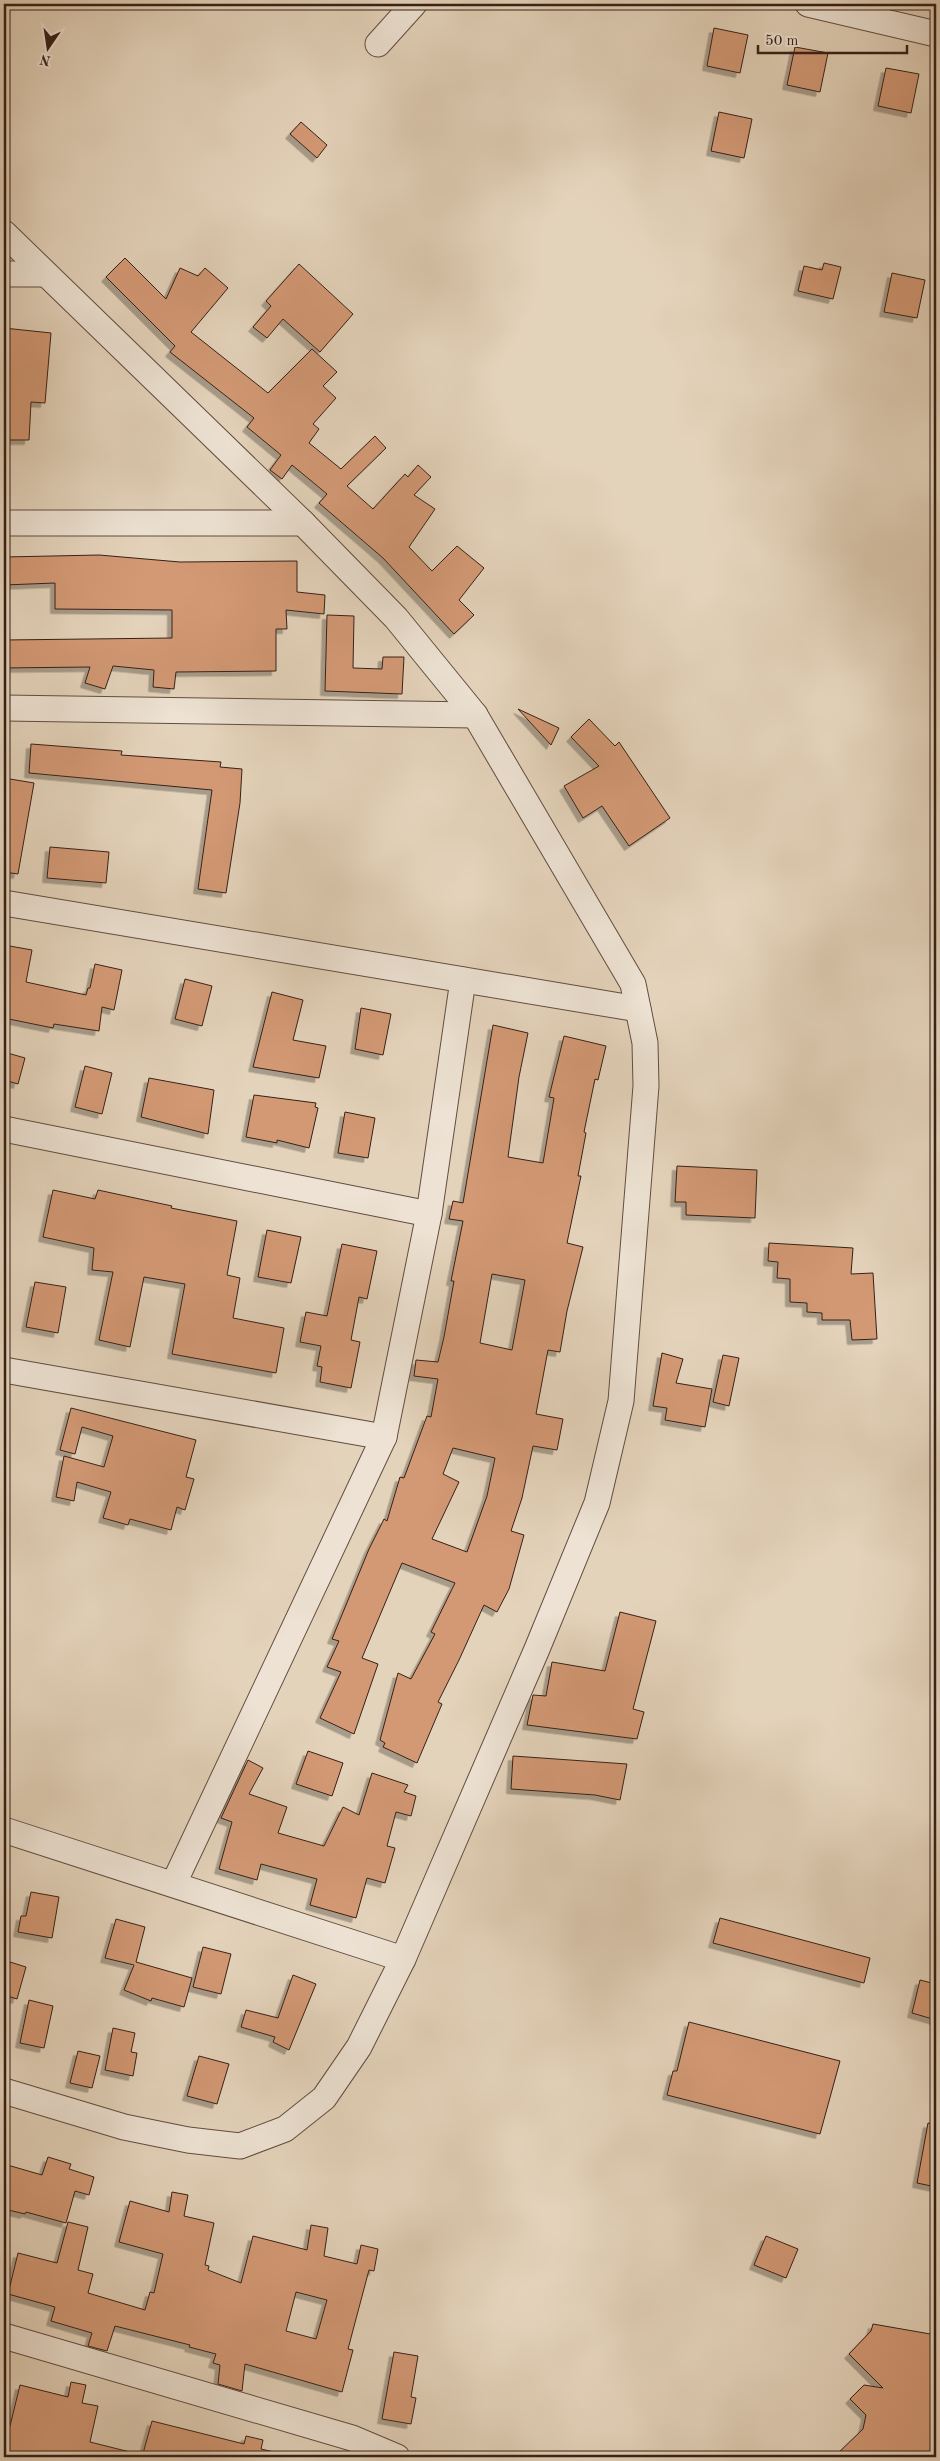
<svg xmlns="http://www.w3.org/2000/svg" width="940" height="2461" font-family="'Old Standard TT',serif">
	<defs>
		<filter id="shadow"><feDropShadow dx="-4.5" dy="4.5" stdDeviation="0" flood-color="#0004"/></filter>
	</defs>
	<rect width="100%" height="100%" fill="#e4d3bb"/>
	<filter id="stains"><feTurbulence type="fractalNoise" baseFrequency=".004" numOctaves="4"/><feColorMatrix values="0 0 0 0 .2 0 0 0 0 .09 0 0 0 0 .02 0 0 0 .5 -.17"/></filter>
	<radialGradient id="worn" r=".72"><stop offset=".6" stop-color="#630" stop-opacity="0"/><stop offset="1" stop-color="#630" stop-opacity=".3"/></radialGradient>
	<g fill="#d39975" stroke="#362017" fill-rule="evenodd" filter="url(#shadow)">
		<polygon points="714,28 748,35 740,73 707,66"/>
		<polygon points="795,47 828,53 820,92 787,85"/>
		<polygon points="886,68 919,74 911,113 878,106"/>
		<polygon points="719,112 752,119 744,158 711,151"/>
		<polygon points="301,122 327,145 317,158 290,134"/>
		<polygon points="125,258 166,299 180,268 198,276 205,268 228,288 191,332 268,393 312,349 337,372 323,386 336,398 313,424 319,429 309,443 341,469 375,436 386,448 347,486 373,509 405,474 408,477 418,465 431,477 414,495 435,509 409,547 432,571 457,546 484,568 459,600 474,615 454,634 383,558 319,503 327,494 292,465 282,479 270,470 281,455 247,427 254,418 170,352 175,346 106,277"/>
		<polygon points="824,263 841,267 833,299 798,291 804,266 822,270"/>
		<polygon points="299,264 353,314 320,352 283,319 267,338 253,327 271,306 266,301"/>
		<polygon points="892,273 925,280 917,318 884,312"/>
		<polygon points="4,328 51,333 45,403 31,402 29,440 4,440"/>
		<polygon points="99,555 180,562 297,561 297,592 325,595 324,614 286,610 287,629 276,629 276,671 176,672 174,689 153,687 154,670 113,666 105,689 85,683 90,667 4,668 4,640 172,638 172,610 55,609 55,583 4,585 4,557"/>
		<polygon points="327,615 354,616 353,668 382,669 383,657 404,657 402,694 325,691"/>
		<polygon points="518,709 559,728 551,745"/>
		<polygon points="589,719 615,746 619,742 670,818 629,846 602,806 583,818 564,786 599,766 571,737"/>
		<polygon points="31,744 122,751 121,755 221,762 220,767 242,769 240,803 226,893 198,889 212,790 29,773"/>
		<polygon points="4,778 34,783 18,874 4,872"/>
		<polygon points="50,847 109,852 106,883 47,878"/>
		<polygon points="4,945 32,950 26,982 86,995 88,988 90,988 95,964 122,970 114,1010 102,1007 99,1031 54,1024 53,1028 4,1018"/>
		<polygon points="185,979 212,986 202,1026 175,1019"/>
		<polygon points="272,992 303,1000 293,1040 326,1046 319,1078 253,1067"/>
		<polygon points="361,1008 391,1014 383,1055 355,1049"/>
		<path d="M 493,1025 L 528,1033 L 519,1077 L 508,1157 L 543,1163 L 554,1098 L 549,1097 L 564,1036 L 606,1046 L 598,1080 L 595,1079 L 584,1132 L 586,1133 L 578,1176 L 581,1176 L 567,1243 L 583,1247 L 567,1311 L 560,1352 L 548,1350 L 536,1414 L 563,1419 L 557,1450 L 533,1446 L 522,1498 L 511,1531 L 524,1535 L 509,1589 L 497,1612 L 484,1605 L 459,1660 L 438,1702 L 442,1704 L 417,1763 L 383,1747 L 385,1743 L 380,1740 L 398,1673 L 411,1679 L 435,1634 L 431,1632 L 455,1583 L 402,1563 L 362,1658 L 378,1664 L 354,1734 L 320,1718 L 341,1672 L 327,1667 L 339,1641 L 332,1639 L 369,1549 L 384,1519 L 387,1521 L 400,1477 L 404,1478 L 427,1416 L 431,1417 L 438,1379 L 414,1376 L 416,1360 L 438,1362 L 444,1337 L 454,1281 L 451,1281 L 463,1221 L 449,1219 L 453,1201 L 463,1203 ZM 492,1274 L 525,1280 L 512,1350 L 480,1343 ZM 453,1448 L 495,1458 L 487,1496 L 467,1552 L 432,1539 L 459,1482 L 443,1474 Z"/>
		<polygon points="4,1052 25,1058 18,1084 4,1080"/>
		<polygon points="85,1066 112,1073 102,1114 75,1107"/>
		<polygon points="149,1078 214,1090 208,1134 141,1117"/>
		<polygon points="254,1095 316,1103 315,1107 318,1108 309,1148 277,1140 277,1143 246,1137"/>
		<polygon points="345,1112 375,1118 368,1158 338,1153"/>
		<polygon points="677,1166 757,1170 755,1218 686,1215 686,1202 675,1202"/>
		<polygon points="53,1190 95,1199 98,1190 172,1206 171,1208 237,1221 227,1275 240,1278 233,1318 284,1328 276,1373 172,1354 185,1284 144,1277 130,1347 99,1340 113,1272 92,1270 94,1248 43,1237"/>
		<polygon points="267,1230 301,1237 291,1283 258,1277"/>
		<polygon points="769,1243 853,1248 851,1274 873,1273 877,1339 852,1340 850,1320 822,1320 822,1313 807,1312 807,1303 790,1302 790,1279 777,1278 778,1262 768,1261"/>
		<polygon points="342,1244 377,1251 367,1299 359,1297 351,1340 360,1342 351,1388 320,1382 322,1367 317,1366 321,1346 300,1342 306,1312 327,1316"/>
		<polygon points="35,1282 66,1287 58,1333 26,1327"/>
		<polygon points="662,1353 683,1359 676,1383 712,1389 705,1427 665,1420 667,1408 653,1406"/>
		<polygon points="723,1355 739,1358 729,1406 713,1402"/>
		<polygon points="71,1408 196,1440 186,1477 194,1479 185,1510 177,1507 171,1530 130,1519 128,1525 103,1518 111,1492 77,1482 74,1501 56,1497 64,1456 104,1467 113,1436 82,1427 75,1454 60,1450"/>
		<polygon points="620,1612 656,1621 633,1709 644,1712 637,1739 527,1725 533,1695 546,1696 552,1662 605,1671"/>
		<polygon points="308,1751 343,1763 332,1796 296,1784"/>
		<polygon points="513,1756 627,1764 620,1800 595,1795 511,1789"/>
		<polygon points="248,1760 263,1768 249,1794 287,1807 278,1833 324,1846 343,1807 359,1815 372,1773 408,1785 404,1792 416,1796 411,1816 396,1812 387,1846 395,1848 385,1883 367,1878 356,1918 310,1905 317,1879 261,1864 257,1880 219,1869 232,1822 221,1818"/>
		<polygon points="31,1892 59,1897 52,1938 18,1932 21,1916 26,1916"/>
		<polygon points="720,1918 870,1958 864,1983 713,1943"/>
		<polygon points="116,1919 145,1927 136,1962 192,1978 184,2007 152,1998 151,2001 124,1990 134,1965 105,1958"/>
		<polygon points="203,1947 231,1954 221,1994 193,1987"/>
		<polygon points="10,1962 26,1967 17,1999 4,1995 4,1986"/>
		<polygon points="293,1975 316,1984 289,2050 273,2042 275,2037 241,2027 246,2010 278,2018"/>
		<polygon points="920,1980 936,1984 936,2020 912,2013"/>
		<polygon points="29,2000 53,2006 44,2048 20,2043"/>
		<polygon points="689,2022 840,2061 820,2134 667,2095 673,2071 677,2071"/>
		<polygon points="113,2028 135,2033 131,2052 137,2053 133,2076 105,2070"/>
		<polygon points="78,2051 100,2056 92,2088 70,2083"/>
		<polygon points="199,2056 229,2064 217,2104 187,2096"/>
		<polygon points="928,2123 936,2124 936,2187 917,2183"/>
		<polygon points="48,2157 71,2164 69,2169 94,2177 89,2195 75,2191 66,2223 26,2212 25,2214 4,2209 4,2164 42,2175"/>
		<path d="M 172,2192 L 188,2195 L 184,2216 L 214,2223 L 205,2265 L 209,2266 L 208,2270 L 241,2283 L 253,2236 L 307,2250 L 311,2225 L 328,2228 L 324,2256 L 357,2264 L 361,2245 L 378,2249 L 374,2271 L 369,2270 L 348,2349 L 353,2350 L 342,2392 L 245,2364 L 242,2391 L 218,2384 L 220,2365 L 213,2363 L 216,2354 L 189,2347 L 190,2345 L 115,2326 L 107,2351 L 88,2346 L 92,2333 L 51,2321 L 55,2307 L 8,2294 L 18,2253 L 57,2263 L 68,2222 L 88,2227 L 78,2270 L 93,2274 L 88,2293 L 145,2310 L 150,2292 L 154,2293 L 163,2254 L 119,2242 L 130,2201 L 169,2212 ZM 296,2292 L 327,2300 L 316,2339 L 286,2331 Z"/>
		<polygon points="766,2236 798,2249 786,2278 754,2265"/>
		<polygon points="873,2324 936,2335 936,2457 834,2457 863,2429 866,2415 850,2399 864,2385 883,2388 849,2354 871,2331"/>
		<polygon points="394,2352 418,2356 411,2397 416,2398 411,2424 382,2419"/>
		<polygon points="71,2382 86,2385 82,2403 98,2406 90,2442 130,2452 129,2457 23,2457 4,2452 4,2424 10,2426 20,2385 68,2397"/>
		<polygon points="152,2421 244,2444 246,2436 263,2440 261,2449 274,2452 273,2457 142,2457"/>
	</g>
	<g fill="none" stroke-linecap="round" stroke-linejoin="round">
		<g stroke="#624d40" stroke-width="27">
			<g id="minor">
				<polyline points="808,4 936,34"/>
				<polyline points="378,44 414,4"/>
				<polyline points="4,233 303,523 396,618 475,715 633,984 645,1043 646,1086 621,1401 597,1503 537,1649 403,1959 359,2047 324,2098 285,2129 240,2146 188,2140 124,2127 4,2091"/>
				<polyline points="4,274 45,274"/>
				<polyline points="4,523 303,523"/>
				<polyline points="4,708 475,715"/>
				<polyline points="4,903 638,1009"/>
				<polyline points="4,1129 429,1214"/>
				<polyline points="4,1370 384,1437"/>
				<polyline points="4,1830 403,1959"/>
				<polyline points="174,1883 384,1437 429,1214 463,980"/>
				<polyline points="4,2336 352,2438 397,2457"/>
			</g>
		</g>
		<use href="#minor" stroke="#ede2d3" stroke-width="25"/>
	</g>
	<rect width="940" height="2461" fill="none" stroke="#e4d3bb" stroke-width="20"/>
	<rect x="5" y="5" width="930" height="2451" fill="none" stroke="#362017" stroke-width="2.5"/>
	<rect x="10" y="10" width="920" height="2441" fill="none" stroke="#362017"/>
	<g transform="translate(48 48) rotate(193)" stroke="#ede2d3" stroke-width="4" paint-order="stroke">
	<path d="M0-4L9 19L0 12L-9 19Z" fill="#362017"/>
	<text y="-8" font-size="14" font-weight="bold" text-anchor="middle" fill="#362017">N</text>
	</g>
	<path d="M758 45v8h149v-8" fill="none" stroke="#362017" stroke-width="2.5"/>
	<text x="765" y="45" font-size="15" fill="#362017" stroke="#ede2d3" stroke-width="4" paint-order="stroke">50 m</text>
	<rect width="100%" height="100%" filter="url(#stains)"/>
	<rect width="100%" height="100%" fill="url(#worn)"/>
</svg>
